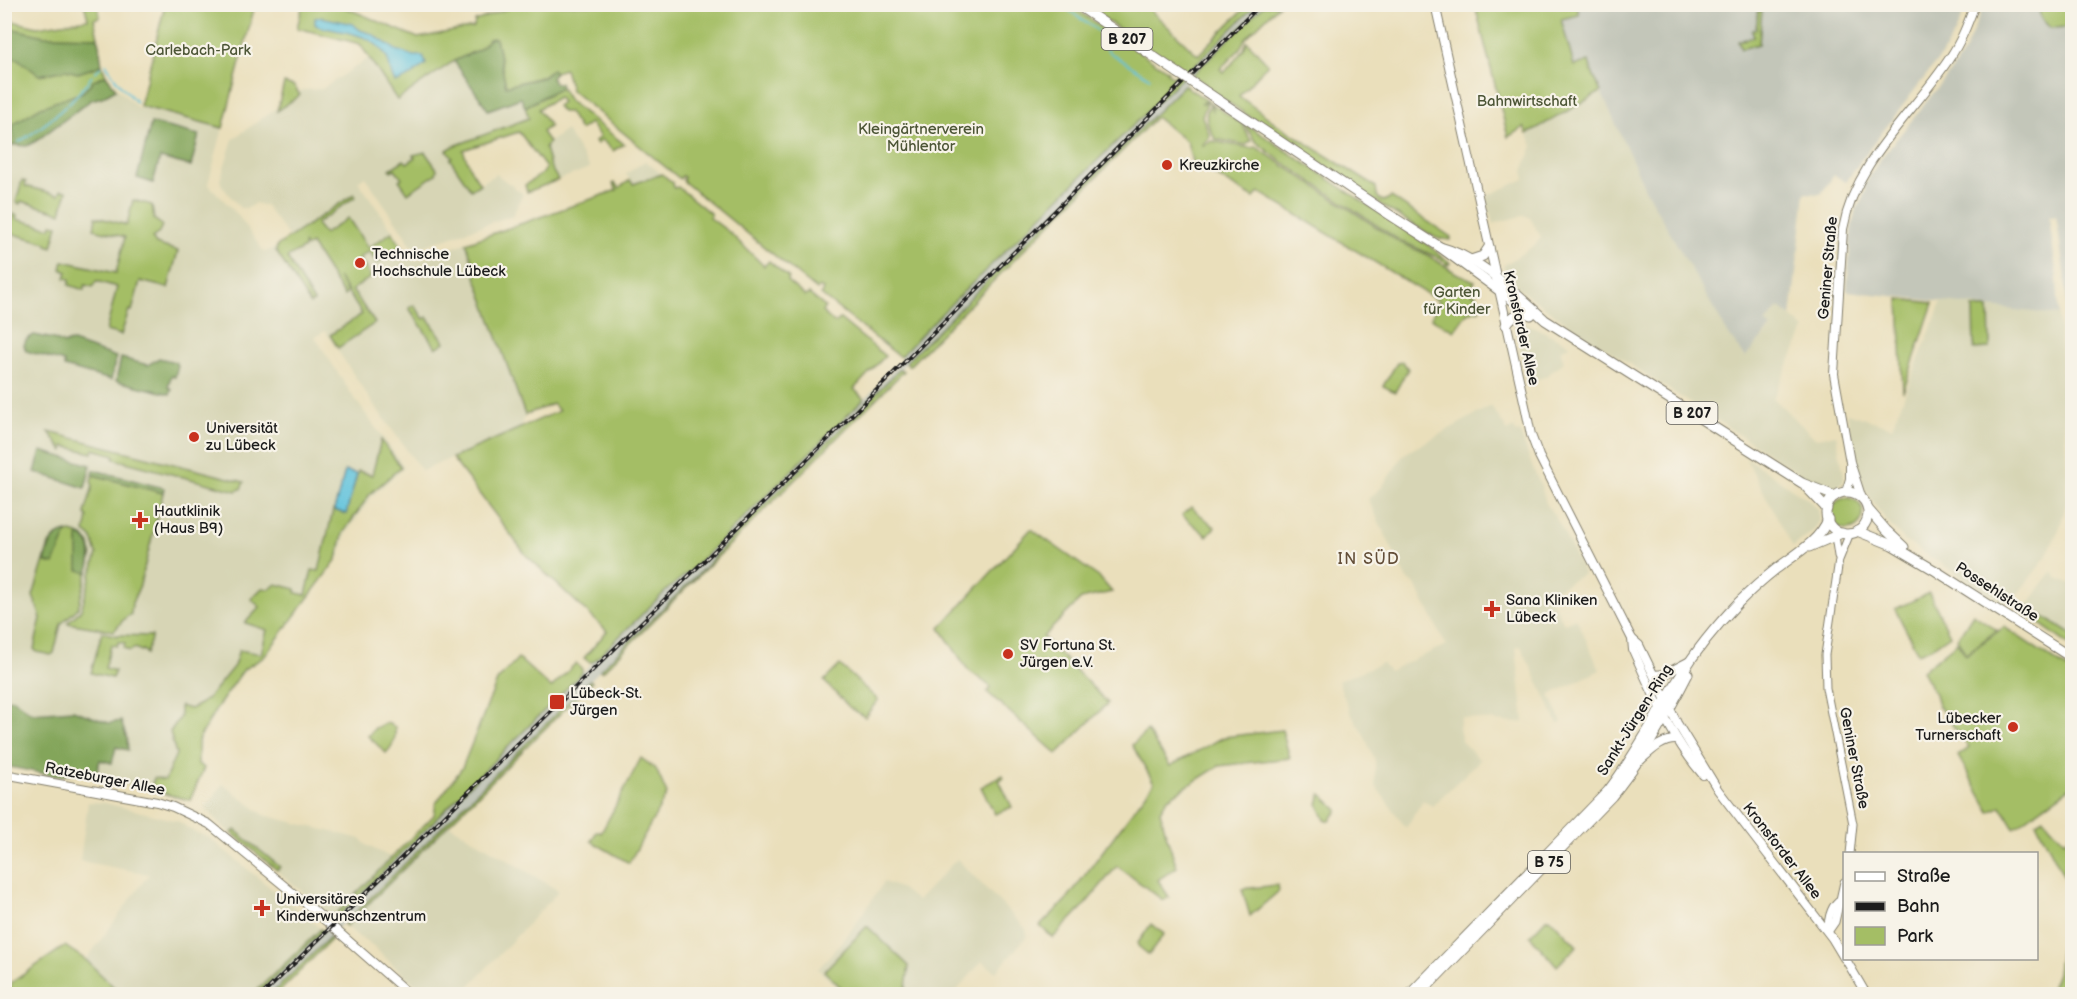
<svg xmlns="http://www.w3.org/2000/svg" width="2077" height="999" font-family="'Balsamiq Sans',sans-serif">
	<rect width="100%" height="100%" fill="#f7f3e8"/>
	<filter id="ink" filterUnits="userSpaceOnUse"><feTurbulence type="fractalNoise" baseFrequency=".0167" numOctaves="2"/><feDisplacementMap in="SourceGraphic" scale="12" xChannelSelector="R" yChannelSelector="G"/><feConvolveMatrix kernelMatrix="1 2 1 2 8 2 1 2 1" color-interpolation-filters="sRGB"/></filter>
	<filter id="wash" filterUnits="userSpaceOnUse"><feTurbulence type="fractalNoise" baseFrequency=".008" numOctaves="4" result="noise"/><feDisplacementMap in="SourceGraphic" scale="24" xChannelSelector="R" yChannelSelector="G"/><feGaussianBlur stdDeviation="1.35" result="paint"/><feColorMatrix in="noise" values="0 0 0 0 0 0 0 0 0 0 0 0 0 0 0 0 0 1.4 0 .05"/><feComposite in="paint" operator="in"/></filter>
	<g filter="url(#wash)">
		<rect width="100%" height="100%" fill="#eadfbb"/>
		<g fill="#d7d5b5">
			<polygon points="369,58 397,100 454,61 488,110 522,98 529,118 455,146 480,184 496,174 523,194 513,215 418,248 413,247 365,176 358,181 414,261 466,243 474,266 472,267 525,415 521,427 422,471 369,398 325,331 315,337 352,395 404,467 372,496 346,534 340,556 265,658 245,670 218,709 200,740 199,762 205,767 190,801 79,774 56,777 5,767 4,147 14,145 110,81 138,109 140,106 223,128 208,184 237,214 264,252 273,249 289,237 266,206 255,203 248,208 240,208 222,186 220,180 233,139 302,90 322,89"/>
			<polygon points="1601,92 1646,191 1744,357 1771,329 1765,323 1780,307 1805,329 1773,398 1815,438 1836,435 1844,476 1844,480 1838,487 1830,488 1813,482 1572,327 1519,289 1508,276 1503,266 1536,244 1541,237 1530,218 1524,215 1493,224 1486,196 1525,179 1523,171 1533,146 1527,134"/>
			<polygon points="566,130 590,168 558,180 550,166 545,148 547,144"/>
			<polygon points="645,161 662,174 633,184 626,174"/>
			<polygon points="1942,301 2059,315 2067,473 2066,504 2060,527 2046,557 2012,602 2003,602 1905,541 1888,523 1872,501 1864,488 1857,466 1847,413 1892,427"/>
			<polygon points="1522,321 1571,345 1560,350 1564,362 1545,377 1527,382 1515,327 1518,322"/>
			<polygon points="1491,406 1508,431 1514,428 1516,433 1520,432 1532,466 1541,486 1546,503 1560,525 1584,574 1548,594 1564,623 1576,618 1600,670 1550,695 1562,722 1558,724 1521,646 1516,648 1524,722 1513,723 1461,717 1459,728 1462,742 1480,760 1432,806 1423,800 1406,828 1375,785 1375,760 1363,733 1350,712 1338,681 1382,663 1389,671 1446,645 1415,584 1407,580 1368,499 1382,487 1404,454"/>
			<polygon points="1745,457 1807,499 1818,509 1820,520 1815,529 1793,547"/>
			<polygon points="2052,571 2057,578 2072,584 2072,635 2027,606"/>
			<polygon points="223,784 264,815 361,839 366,845 392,858 332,916 220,824 205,808"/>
			<polygon points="88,802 105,803 178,821 194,832 208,837 321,929 253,994 121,994 86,960 149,874 80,861"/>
			<polygon points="448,824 559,891 462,994 425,994 367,941 360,938 346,926"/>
			<polygon points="957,859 1026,929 1027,936 996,972 982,961 954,994 845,994 818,969 850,932 884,882 902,889 917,901"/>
		</g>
		<g fill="#c3c6b9">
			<polygon points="1577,4 1967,5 1955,33 1941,56 1863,157 1846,182 1834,175 1821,194 1805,193 1791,317 1779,307 1765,323 1771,328 1745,357 1729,335 1646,191 1592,72 1590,62 1574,66 1561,19 1579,15"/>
			<polygon points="1256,5 1264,5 738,531 704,568 271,994 258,994 337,918 582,673 668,589 690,571 840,424 903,360 900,357 945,310"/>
			<polygon points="1984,5 2072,5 2072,385 2070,385 2066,286 2056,215 2049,217 2057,280 2059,315 1847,291 1851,231 1856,208 1860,205 1866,190 1864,186 1879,161 1952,70 1965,50"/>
		</g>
		<g fill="#a4be65" stroke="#606d40" stroke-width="1.5">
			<polygon points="84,4 98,5 100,17 94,19 98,37 44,36 5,27 4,19 37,27 88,19"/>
			<polygon points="303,4 339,5 418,38 474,27 475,21 512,7 513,5 1069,5 1168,71 1167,73 1174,77 1182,69 1082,5 1124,5 1130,9 1145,5 1198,55 1248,5 1256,5 945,310 900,357 821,295 823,289 819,287 817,290 683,181 684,177 682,176 680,179 571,90 565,69 555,72 552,69 544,76 506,86 496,39 489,39 480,49 454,61 397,100 360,44 297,28"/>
			<polygon points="165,5 255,5 223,128 140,106"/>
			<path d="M 1264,5 L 1279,5 L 1245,39 L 1239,50 L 1220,69 L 1224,73 L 1244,49 L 1247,41 L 1268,64 L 1239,96 L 1278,125 L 1376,187 C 1377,194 1376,199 1384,201 L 1391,197 L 1451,237 L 1450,240 L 1436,238 L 1389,210 L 1204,86 L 1205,84 L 1192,75 Z"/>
			<polygon points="1475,5 1577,5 1579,15 1561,19 1574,66 1589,61 1592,72 1601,92 1527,134 1524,127 1508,137"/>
			<polygon points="2039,5 2072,5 2072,27 2050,28 2040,17"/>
			<polygon points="1762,10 1759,44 1741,49 1738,41 1754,37 1752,30 1756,29 1758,11"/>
			<polygon points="4,56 18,59 39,75 66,70 78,73 102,65 106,75 94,80 83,92 13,124 14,145 5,147"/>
			<polygon points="284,83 294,86 300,95 277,111"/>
			<path d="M 1184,85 L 1242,124 L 1251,141 L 1246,145 L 1215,139 C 1209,127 1202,117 1210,105 L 1213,110 L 1213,106 L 1206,101 L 1201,103 L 1207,103 L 1202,116 L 1210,136 L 1202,146 L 1212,141 L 1250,148 L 1256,147 L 1399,242 L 1426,254 L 1456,273 L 1475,281 L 1469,291 L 1477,296 L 1480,310 L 1467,313 L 1454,331 L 1431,318 L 1439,301 L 1259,192 L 1254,198 L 1192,162 L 1187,142 L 1156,117 L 909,366 L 906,362 Z"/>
			<polygon points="561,88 569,101 624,144 613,151 602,140 597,144 595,141 600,137 590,123 580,130 569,112 562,112 557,106 562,102 558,97 538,109 550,126 542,132 549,142 545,148 550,166 558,180 527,192 525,185 543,173 546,168 519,132 463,150 471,170 480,184 471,190 450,159 452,157 447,150 454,146 529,118 525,107"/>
			<polygon points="1243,122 1428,245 1450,263 1448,265 1439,258 1399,240 1278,159 1255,141"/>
			<polygon points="425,152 437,169 436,174 408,193 399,180 402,178 395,169 391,171 390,169 404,160 407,163 415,158 413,155"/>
			<polygon points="662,174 673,183 674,188 678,187 711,214 709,217 729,232 764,266 769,261 789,278 787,281 805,296 809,294 825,307 822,312 835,323 840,319 885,356 854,389 864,399 690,571 668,589 593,662 589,662 584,658 607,631 526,555 452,458 559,411 553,404 525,415 472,267 474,265 466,243 617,190 613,184 615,183 619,188 630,180 633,184"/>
			<polygon points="22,180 26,182 25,186 59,195 61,190 67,191 61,213 21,201 20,204 16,202"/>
			<polygon points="354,194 355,197 316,224 324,234 348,218 368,248 392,232 401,246 377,263 369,251 359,258 371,277 352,290 375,323 338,348 330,335 362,314 338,277 347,293 344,296 311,244 306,247 304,244 304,248 287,258 314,302 310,304 276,251 277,246"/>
			<polygon points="133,200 152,205 154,219 162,225 159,233 152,238 156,244 178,251 168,288 140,281 132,311 129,310 121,335 106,331 117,287 96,281 93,287 85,285 84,290 69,285 70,279 65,278 67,272 61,269 63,261 116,273 125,237 94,229 96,217 127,225"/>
			<polygon points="13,214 17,215 16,219 51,228 52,224 58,225 52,247 47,245 47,243 13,234 12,236 7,235"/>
			<polygon points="1899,299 1933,303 1903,392"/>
			<polygon points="414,305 424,319 427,317 445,342 436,348 409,308"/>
			<polygon points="1973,308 1989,308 1990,348 1974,349"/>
			<polygon points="1403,362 1408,369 1395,392 1383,386 1397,363"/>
			<polygon points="900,369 904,371 602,672 600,670 704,568 738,531"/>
			<polygon points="49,432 244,482 241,489 236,491 114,459 115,455 93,449 92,453 64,446 63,451"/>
			<polygon points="381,440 401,467 370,494 343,533 337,559 264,657 244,669 216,709 198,740 198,764 204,768 190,800 150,790 154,778 165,780 176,754 170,732 180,717 180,706 190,709 200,704 208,698 234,666 239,650 261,654 267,630 245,623 260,607 251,599 262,588 270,589 276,584 296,589 296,593 306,595 312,570 319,571 333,510 346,514 358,471 372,475"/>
			<polygon points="93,475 163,493 140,585 132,603 131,614 125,618 114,631 67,623 81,610 97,554 92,538 85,532 88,517 85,513 93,486 91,481"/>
			<circle cx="1847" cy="514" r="16"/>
			<polygon points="1191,507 1215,527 1207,536 1182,515"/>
			<polygon points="1031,529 1100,578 1112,592 1081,599 1043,637 1108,703 1057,754 987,692 991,687 968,670 940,628"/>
			<polygon points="71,532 83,536 90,544 92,555 78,608 61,624 54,653 51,655 37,652 34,649 41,618 33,596 49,544 56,536"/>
			<polygon points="1929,593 1950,635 1933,647 1918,653 1895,609"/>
			<polygon points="2027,606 2072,635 2072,647 2029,616 2023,611"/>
			<polygon points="1973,614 1997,630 1966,654 1957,639"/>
			<polygon points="2004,627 2072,672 2072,786 2014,828 2001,806 1990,812 1958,756 1969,748 1938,705 1935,694 1922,671 1957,642 1966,655"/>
			<polygon points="102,632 117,636 118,635 152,636 146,654 143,650 141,651 135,648 130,651 124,648 125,643 118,642 117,646 111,645 105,668 115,671 112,678 91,673"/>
			<polygon points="518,658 551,688 576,663 582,669 582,673 337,918 334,916 434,815 436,803 462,768 497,681"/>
			<polygon points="840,665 878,700 865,717 850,708 824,681"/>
			<polygon points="590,680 592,682 346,926 344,924"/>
			<path d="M 387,723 L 395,727 C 396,738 394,745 386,753 L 368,736 L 375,728 Z"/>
			<polygon points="1282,730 1290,758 1219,766 1168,798 1160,811 1168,841 1177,867 1158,880 1169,897 1163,900 1117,866 1083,907 1053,938 1040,926 1067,899 1154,783 1132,745 1147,731 1170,766 1224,737"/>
			<polygon points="641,758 656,769 667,794 629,863 591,841 597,831 601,833"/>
			<polygon points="1003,775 1004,778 999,780 1012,807 995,814 981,787"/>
			<polygon points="1321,794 1338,810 1330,820 1325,820 1318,804"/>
			<polygon points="2043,818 2064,841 2072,835 2072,892 2036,822"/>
			<polygon points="235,830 280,867 277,870 232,833"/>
			<polygon points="1278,885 1279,891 1250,916 1242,889"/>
			<polygon points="2072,915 2070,971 2061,994 2049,994 2057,973 2060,949"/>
			<polygon points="1550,918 1577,946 1557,966 1530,936 1546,919"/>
			<polygon points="1151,924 1164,934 1149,955 1138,946 1138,943"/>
			<polygon points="867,926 909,966 905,994 848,994 824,971"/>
			<polygon points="321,929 323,931 258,994 253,994"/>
			<polygon points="330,937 332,939 277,994 271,994"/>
			<polygon points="65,946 86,960 121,994 10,994 11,983"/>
		</g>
		<g fill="#83a55a" stroke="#50603b" stroke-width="1.5">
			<polygon points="5,27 44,36 98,37 102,65 78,73 66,70 39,75 18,59 5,56"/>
			<polygon points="493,38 496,39 506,86 544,77 552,69 555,72 551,78 556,84 560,83 561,87 525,107 521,98 488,110 454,61 480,49 489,39"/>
			<polygon points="106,75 116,89 102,97 91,100 36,141 27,146 14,145 13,124 41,107 83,92 94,80"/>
			<polygon points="151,123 199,135 191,166 160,158 153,183 137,178"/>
			<polygon points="34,335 54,339 64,344 70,341 116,357 111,380 64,367 64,362 26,351 24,345 26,340"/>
			<polygon points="121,358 148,365 159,358 175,362 178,366 175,377 171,376 168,387 172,389 170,394 116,381"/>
			<polygon points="41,451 91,465 85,488 35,472"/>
			<polygon points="94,470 164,488 163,493 93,475"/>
			<path d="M 67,532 L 54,564 L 45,562 C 49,548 51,535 67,532 Z"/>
			<path d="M 78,534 C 95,543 91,558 88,573 L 78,570 Z"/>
			<polygon points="13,699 32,713 73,710 109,723 121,721 127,739 128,750 116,747 112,763 100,760 96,776 80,773 56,776 5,766 5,700"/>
		</g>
		<g fill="#5ec2dc" stroke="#3d6f7c" stroke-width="1.5">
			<path d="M 321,17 L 353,24 L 360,30 L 372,34 L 396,50 L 413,56 L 423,56 L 426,64 C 416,70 407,81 395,82 C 389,73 391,64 386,56 C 371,31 342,33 318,26 L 315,24 L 315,18 Z"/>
			<polygon points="345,471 357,474 346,514 334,510"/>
			<polygon points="2072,934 2072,994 2061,994 2070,971"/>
		</g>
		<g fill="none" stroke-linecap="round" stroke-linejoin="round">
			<g stroke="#5ec2dc" stroke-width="1.5">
				<polyline points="1060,4 1105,36 1108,40 1107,50 1112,54 1150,78"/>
				<polyline points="106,64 116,80 137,103"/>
				<polyline points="95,72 101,67"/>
				<path d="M 19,142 C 44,127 76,100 92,76"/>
				<polyline points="71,994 71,993"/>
			</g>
		</g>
	</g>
	<g filter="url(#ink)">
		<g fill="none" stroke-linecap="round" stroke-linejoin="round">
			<g stroke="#837e6c" stroke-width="9">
				<g id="tertiary">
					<polyline points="1834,529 1838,556"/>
					<polyline points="1850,533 1839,560 1825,655 1826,688 1853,824 1850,854"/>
					<polyline points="1828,932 1835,922 1844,882"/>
					<path d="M 1828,932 C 1827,922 1830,908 1838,901"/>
				</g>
			</g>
			<g stroke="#837e6c" stroke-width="10">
				<g id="secondary">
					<polyline points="1435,4 1526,410 1531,435 1539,456 1632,639 1639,645 1677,723 1718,790 1832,938 1844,958"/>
					<polyline points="1846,492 1850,479 1850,466"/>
					<path d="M 1862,499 L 1850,462 L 1834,374 L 1843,229 C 1855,161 1912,115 1949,59 C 1961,42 1968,23 1975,4"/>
					<path d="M 1632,639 L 1633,650 C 1653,694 1671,738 1703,775"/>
					<polyline points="1654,675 1665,674 1690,661"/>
					<path d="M 1641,760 C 1651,751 1662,739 1677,740"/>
					<polyline points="4,774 157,802 173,807 209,824 310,907 409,994"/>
					<polyline points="1845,958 1866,994"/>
				</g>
			</g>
			<g stroke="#837e6c" stroke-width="11">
				<g id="primary">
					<polyline points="1076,4 1178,73"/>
					<polyline points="1196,85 1390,215 1440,247 1531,314"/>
					<path d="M 1440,247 C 1481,258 1514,292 1545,320 L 1783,471 L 1802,483 L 1835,496"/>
					<polyline points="1471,260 1483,256 1489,247"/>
					<path d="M 1506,325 C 1512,315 1520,311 1531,315"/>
					<polyline points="1806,487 1827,509"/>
					<circle cx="1847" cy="513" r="21"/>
					<polyline points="1867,508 1886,530 1904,547"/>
					<polyline points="1857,531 1892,545 1936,571 2072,658"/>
					<polyline points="1809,547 1842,533"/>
					<path d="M 1410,994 L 1608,791 C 1637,754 1656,714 1681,675 C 1697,649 1717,625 1738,603 C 1750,591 1762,580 1776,569 C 1793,556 1820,541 1828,519"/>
					<path d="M 1420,994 L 1612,796 C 1643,758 1666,717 1688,674"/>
				</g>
			</g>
			<use href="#tertiary" stroke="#fff" stroke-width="7"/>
			<use href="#secondary" stroke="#fff" stroke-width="8"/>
			<use href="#primary" stroke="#fff" stroke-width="9"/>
			<g stroke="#1c1c1c" stroke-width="4">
				<polyline id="rail" points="263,994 820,447 1261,4"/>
			</g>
			<use href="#rail" stroke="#f7f3e8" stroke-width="1.5" stroke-dasharray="4.5" stroke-linecap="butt"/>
			<g stroke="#837e6c" stroke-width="11" stroke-linecap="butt">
				<polyline id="primary-bridge" points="1178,73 1196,85"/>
			</g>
			<use href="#primary-bridge" stroke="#fff" stroke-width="9"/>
		</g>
	</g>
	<g fill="#c8321e" stroke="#f7f3e8" stroke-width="2">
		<circle cx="1167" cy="165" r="6"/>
		<circle cx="360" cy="263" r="6"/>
		<circle cx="194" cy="437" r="6"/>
		<path d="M137 511h6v6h6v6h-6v6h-6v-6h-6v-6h6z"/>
		<path d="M1489 600h6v6h6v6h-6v6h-6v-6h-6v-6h6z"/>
		<circle cx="1008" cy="654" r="6"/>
		<rect x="549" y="694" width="16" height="16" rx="3"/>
		<circle cx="2013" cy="727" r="6"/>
		<path d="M259 899h6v6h6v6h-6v6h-6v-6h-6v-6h6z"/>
	</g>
	<g text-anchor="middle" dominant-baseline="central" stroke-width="4.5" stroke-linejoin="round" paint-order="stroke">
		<g fill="#f7f3e8" stroke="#5e5c59" stroke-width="1.5">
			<rect x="1101.5" y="28" width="51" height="22" rx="4.5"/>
			<rect x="1666.5" y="402" width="51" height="22" rx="4.5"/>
			<rect x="1528" y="851" width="42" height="22" rx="4.5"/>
		</g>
		<g font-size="14" font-weight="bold" fill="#1c1c1c">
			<text x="1127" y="39">B 207</text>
			<text x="1692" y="413">B 207</text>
			<text x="1549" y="862">B 75</text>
		</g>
		<g font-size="15" fill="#4c5536" stroke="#f7f3e8">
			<text x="198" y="50">Carlebach-Park</text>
			<text x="1527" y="101">Bahnwirtschaft</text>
			<text x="921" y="129">Kleingärtnerverein<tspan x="921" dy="17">Mühlentor</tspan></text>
			<text x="1457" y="292">Garten<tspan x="1457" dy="17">für Kinder</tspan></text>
		</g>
		<g font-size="15" fill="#1c1c1c" stroke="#f7f3e8" text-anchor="start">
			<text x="1179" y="165">Kreuzkirche</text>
			<text x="372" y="254">Technische<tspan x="372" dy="17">Hochschule Lübeck</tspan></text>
			<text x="206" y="428">Universität<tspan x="206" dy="17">zu Lübeck</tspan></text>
			<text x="154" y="511">Hautklinik<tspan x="154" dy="17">(Haus B9)</tspan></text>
			<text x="1506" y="600">Sana Kliniken<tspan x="1506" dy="17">Lübeck</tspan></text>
			<text x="1020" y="645">SV Fortuna St.<tspan x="1020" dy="17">Jürgen e.V.</tspan></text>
			<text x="570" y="693">Lübeck-St.<tspan x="570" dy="17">Jürgen</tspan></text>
			<text x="2001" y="718" text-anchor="end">Lübecker<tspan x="2001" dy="17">Turnerschaft</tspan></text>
			<text x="276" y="899">Universitäres<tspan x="276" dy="17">Kinderwunschzentrum</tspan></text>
		</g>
		<g font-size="15" fill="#1c1c1c" stroke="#f7f3e8">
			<text transform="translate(1828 268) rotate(-85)">Geniner Straße</text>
			<text transform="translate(1521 328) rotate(77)">Kronsforder Allee</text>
			<text transform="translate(1997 592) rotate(33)">Possehlstraße</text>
			<text transform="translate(1635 720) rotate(-58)">Sankt-Jürgen-Ring</text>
			<text transform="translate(1854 758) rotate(79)">Geniner Straße</text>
			<text transform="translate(105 779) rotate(11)">Ratzeburger Allee</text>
			<text transform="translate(1782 851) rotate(52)">Kronsforder Allee</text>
		</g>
		<g font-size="16" letter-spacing="1.5" fill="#644f39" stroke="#f7f3e8">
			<text x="1369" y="559">IN SÜD</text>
		</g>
	</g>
	<rect width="2077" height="999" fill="none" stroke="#f7f3e8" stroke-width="24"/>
	<rect x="1843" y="852" width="195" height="108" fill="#f7f3e8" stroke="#9f9d96" stroke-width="1.5"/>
	<rect x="1855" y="872" width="30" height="9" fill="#ffffff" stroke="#9f9d96" stroke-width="1.5"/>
	<text x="1897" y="882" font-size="18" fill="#1c1c1c">Straße</text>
	<rect x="1855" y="902" width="30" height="9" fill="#1c1c1c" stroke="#9f9d96" stroke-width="1.5"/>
	<text x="1897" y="912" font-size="18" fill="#1c1c1c">Bahn</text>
	<rect x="1855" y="927" width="30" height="18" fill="#a4be65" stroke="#9f9d96" stroke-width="1.5"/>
	<text x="1897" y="942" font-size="18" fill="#1c1c1c">Park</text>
</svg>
